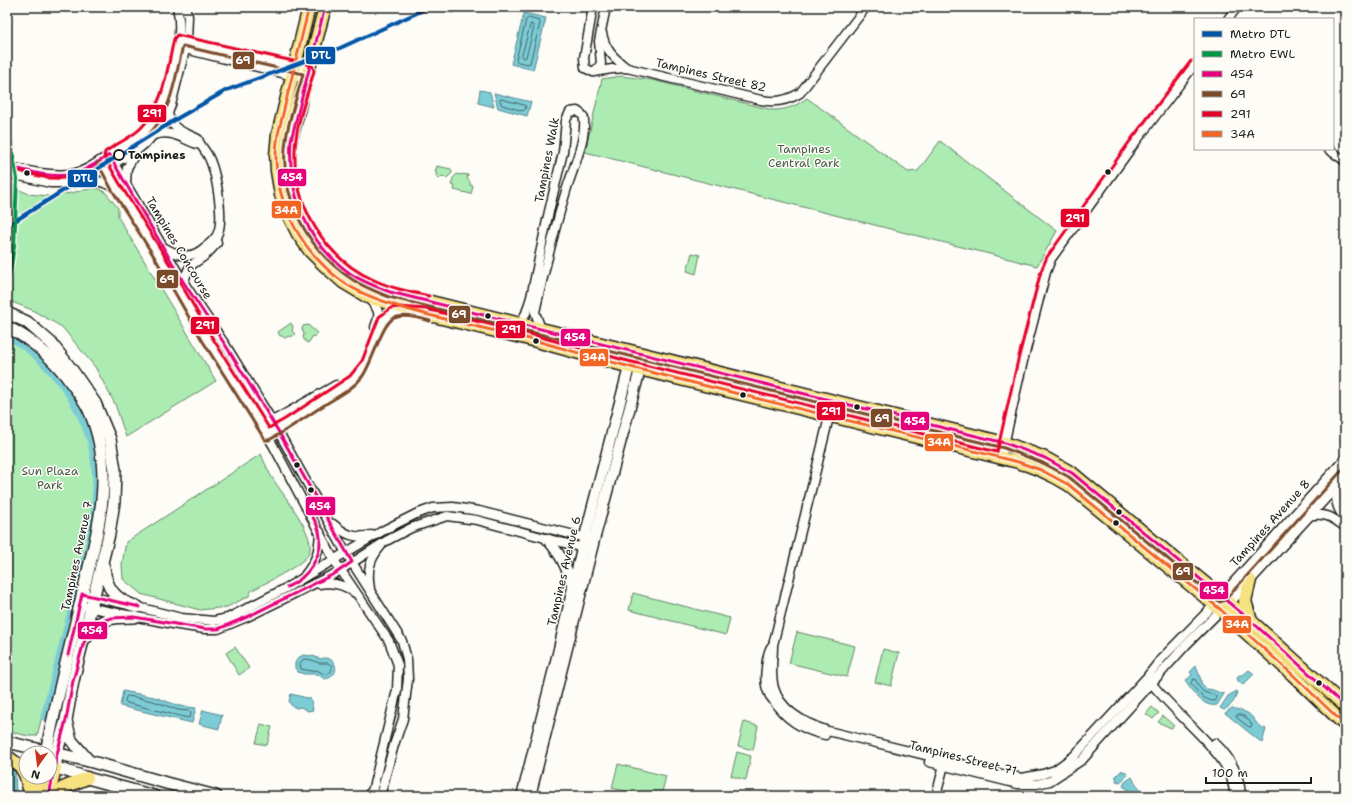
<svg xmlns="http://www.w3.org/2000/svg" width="1352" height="803" font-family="'Shantell Sans',sans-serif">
	<rect width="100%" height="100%" fill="#fdfcf7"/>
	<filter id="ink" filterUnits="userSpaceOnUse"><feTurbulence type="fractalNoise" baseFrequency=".025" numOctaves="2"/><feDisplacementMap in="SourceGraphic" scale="8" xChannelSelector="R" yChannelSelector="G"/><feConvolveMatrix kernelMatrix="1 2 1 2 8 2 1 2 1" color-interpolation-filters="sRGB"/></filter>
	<g filter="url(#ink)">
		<g fill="#acebb2" stroke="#648467">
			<polygon points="429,7 455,7 453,13"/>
			<path d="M 621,76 L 652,80 L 772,110 C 787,110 796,106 807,98 L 908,172 L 918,171 L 940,141 L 1057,231 L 1037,266 L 585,152 L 602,79 Z"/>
			<polygon points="437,166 451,169 452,173 447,178 442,176 439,179 436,175 437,172 435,172"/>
			<polygon points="457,174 461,175 462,174 468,175 467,178 470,182 470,185 473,186 471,194 454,190 455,186 451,185 453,178"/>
			<polygon points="7,183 15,188 29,194 48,196 71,193 93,188 100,189 106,193 118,208 118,217 216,381 126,437 115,404 95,367 62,327 32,310 7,300"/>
			<polygon points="692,253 700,255 696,274 687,271"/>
			<polygon points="291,323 293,327 292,331 295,334 291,337 289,336 285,338 282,336 280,336 278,332"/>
			<polygon points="308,325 317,333 315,337 313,336 309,342 307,343 303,338 304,334 302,329 303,326"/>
			<path d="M 7,338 C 62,371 96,427 94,492 C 94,508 91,522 88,537 L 37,736 L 28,736 L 7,731 Z"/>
			<path d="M 261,454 C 264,461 267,468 270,474 C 279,491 320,537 308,555 C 301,566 263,584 251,591 L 249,596 L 227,607 L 200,610 L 141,594 L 123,579 L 122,564 L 126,542 Z"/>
			<polygon points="633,593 730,618 726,635 629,610"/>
			<polygon points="797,632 855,646 847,677 789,663"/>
			<polygon points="235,647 249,668 239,675 226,653"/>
			<polygon points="883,649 899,653 891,686 875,682"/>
			<polygon points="1152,707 1159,713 1153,719 1146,714"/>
			<polygon points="1163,716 1174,726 1171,728 1158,722"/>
			<polygon points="744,722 758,726 753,750 738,746"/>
			<polygon points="261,724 272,727 267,745 256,743"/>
			<polygon points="737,752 751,756 746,780 731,776"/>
			<polygon points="618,764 666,776 661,796 645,796 612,788"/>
		</g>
		<g fill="#7cccd5" stroke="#56868b">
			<polygon points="524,13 546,18 533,70 511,64"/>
			<polygon points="480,90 490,92 494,107 478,103"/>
			<polygon points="494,93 531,102 527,116 498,108"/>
			<path d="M 303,655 L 313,656 L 320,659 C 336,653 343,676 325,679 L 317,674 L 304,674 L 298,672 L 295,668 L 295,663 L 298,658 Z"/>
			<path d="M 1196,666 L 1201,680 L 1201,683 L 1207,689 C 1214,689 1218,693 1224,694 L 1217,705 C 1203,708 1192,691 1185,681 L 1192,675 L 1190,672 Z"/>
			<polygon points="1249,670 1254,674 1243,685 1238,681 1237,677 1239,675 1243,675"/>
			<polygon points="123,691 154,697 180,706 196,708 192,723 120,706"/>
			<path d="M 1237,691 C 1236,700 1232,705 1224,710 L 1220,708 L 1228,696 Z"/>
			<polygon points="291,694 311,699 313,710 308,711 301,707 296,708 291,705 289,701"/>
			<path d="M 1232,708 C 1238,710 1247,711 1251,716 C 1257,722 1257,727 1266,729 L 1262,743 L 1225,713 Z"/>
			<polygon points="203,710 222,715 219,729 199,724"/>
			<polygon points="7,769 15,771 16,793 7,790"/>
			<polygon points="1122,770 1123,772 1125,771 1128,775 1120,782 1116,781 1117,778 1115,777"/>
			<path d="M 1132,777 C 1140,793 1146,791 1161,796 L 1136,796 L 1123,786 L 1125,782 Z"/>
		</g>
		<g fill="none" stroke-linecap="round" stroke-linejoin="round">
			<g stroke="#426266" stroke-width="1">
				<polygon points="529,18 539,21 540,23 530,63 528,64 518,62 516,60 526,20"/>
				<polygon points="531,24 533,25 534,27 526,57 524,58 522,56"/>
				<polygon points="501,99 524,105 526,106 525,109 523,111 502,105 500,101"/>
				<path d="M 304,659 L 312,660 L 319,663 L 328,663 L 332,666 C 332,671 330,674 325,675 L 317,670 L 311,671 L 301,669 L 300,664 Z"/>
				<path d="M 1194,679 L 1196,680 C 1197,684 1201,692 1207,693 C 1211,695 1212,693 1216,696 L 1215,701 C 1204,701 1197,692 1191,683 Z"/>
				<polygon points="128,696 153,701 178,710 189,711 191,713 190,717 188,718 127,703 125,701 126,697"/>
				<path d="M 1237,715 C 1244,714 1248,719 1252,725 L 1251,727 L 1249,727 L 1237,718 Z"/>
			</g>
			<path stroke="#7cccd5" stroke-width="7" d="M 7,336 C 29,347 49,367 63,386 C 75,403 85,422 91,443 C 101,480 94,528 84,565 C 81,577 77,589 74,600 C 64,639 54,678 44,717"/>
			<g stroke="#1c1c1c" stroke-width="11">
				<g id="minor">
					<path d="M 593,7 L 584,58 L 585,68 L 593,72 L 612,69 L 627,68 L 761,100 C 775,103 787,101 800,93 L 866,7"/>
					<polyline points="1228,19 1237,7"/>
					<path d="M 602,33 C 605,50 614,58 627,68"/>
					<polyline points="182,40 309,70"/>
					<polyline points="181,48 306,79"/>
					<polyline points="594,72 601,64 599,41 606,7"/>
					<path d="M 154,135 C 174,129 182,140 200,145"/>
					<polyline points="1328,149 1345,161"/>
					<polyline points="109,155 184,283 226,346 277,429 346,553 402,641 407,659 408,679 403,719 394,745 380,796"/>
					<polyline points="101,160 116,187 159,255 206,337 273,445 334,560 389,641 398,665 397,690 371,796"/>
					<path d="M 7,166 C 27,171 49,176 70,174 C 83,173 95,164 106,157 C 128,144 155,129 164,102 C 168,90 170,76 173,64 C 178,43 182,29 177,7"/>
					<polyline points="7,173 50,183 74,183 106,168 136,151 148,141 165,121 171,105 187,42 188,16 185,7"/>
					<polyline points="83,180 98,181 116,187"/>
					<polyline points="126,183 127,168 136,152"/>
					<path d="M 165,248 C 179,256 190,260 204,248 C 208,245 214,240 217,235 C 225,220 216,169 207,154 C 204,149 200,145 198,139 C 184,132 171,130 168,113"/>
					<path d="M 184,283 C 189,260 194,266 208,253 C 211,250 214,246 217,243 L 216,239"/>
					<path d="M 368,298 C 379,310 381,312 375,327"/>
					<path d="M 520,324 L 526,313 L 531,297 L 547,220 L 563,152 L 566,120 L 570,112 L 577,111 C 581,113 584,116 584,120 C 586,140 572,171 566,191 C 554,231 544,272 535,312 L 541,329"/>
					<path d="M 833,401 L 773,645 C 773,659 770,674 774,688 C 781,712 807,724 828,731 L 1006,775 L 1022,778 L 1043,774 L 1055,770 L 1074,756 L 1147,677 L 1162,658 L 1214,605"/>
					<polyline points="262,427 336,385"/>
					<polyline points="273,432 353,380 366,363 383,320 393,312 408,313"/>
					<polyline points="1001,458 1023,361 1046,272 1051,259 1134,144 1195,64"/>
					<path d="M 1336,486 C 1336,498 1335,509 1345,517"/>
					<path d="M 1308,516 C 1325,512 1332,517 1345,527"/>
					<path d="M 333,524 C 346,535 355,539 371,535"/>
					<path d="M 305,575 C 317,560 319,551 320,532"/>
					<path d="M 319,584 C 332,582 344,584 355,593"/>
					<path d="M 370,589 C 367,571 369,560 381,546"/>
					<polyline points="89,596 138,607 181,618 214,621 228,618 286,588 384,530 416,514 433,508 453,507 479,511 590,539"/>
					<polyline points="87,607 178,625 205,629 218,629 247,617 336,573 386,541 411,528 447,516 477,520 587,549"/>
					<path d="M 771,647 C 767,654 767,660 766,668 C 765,675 765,685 768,692 C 769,695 771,698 773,700 C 785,719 803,730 825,735"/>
					<path d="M 1148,679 C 1165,701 1186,720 1205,740 C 1220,757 1234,772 1234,796"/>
					<path d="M 1215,743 C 1231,758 1240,774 1241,796"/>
					<polyline points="929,762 1018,784 1037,784 1050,781 1082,760 1186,645 1221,610"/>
					<polyline points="936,796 945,761"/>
				</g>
			</g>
			<g stroke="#1c1c1c" stroke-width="13">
				<g id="tertiary">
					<path d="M 547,539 C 562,556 566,566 573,587"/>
					<polyline points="1217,602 1345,460"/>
					<polyline points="1224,608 1345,476"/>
					<polyline points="522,796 559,649 582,548 633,352"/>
					<polyline points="530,796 594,540 644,355"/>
				</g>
			</g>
			<g stroke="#1c1c1c" stroke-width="14">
				<g id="secondary">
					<polyline points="7,313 27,322 51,343 72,370 95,403 110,439 115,470 114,502 109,534 73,681 66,720 59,745 55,768"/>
					<path d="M 7,327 C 32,339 56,361 72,384 C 78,392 85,401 89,410 C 117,474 97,532 82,596 C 70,649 56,700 46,753"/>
					<path d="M 104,567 C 106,590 117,601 138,607"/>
					<path d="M 87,637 C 100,617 112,617 134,617"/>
					<polyline points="66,721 71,740 89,761"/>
					<polyline points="7,742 89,761 166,783 216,796"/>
					<polyline points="50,767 64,770 87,778 154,796"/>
					<polyline points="369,796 372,793"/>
				</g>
			</g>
			<g stroke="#1c1c1c" stroke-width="15">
				<g id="primary">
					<path d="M 309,7 L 278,134 L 276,155 L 277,171 L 281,195 L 288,214 L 298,234 L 310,251 L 324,265 L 343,282 L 368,297 L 425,314 L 525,338 L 623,365 L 1010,460 C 1032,465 1050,473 1069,485 L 1221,610 L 1293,675 L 1345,725"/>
					<path d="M 325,7 C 317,36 310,66 302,95 C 299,110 294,125 291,140 C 283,191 309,245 351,274 C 363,282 377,287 390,292 L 1005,443 L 1045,458 L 1072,473 L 1157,544 L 1251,621 L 1345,706"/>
					<polyline points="1250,580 1245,601 1251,621"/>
					<polyline points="8,757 20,766 26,776"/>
					<polyline points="26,777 31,796"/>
					<polyline points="37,796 41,777"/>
					<polyline points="49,796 55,768"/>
					<polyline points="55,796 63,788 87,778"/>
				</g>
			</g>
			<use href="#minor" stroke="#fdfcf7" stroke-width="8"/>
			<use href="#tertiary" stroke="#fdfcf7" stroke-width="10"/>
			<use href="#secondary" stroke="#fdfcf7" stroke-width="11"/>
			<use href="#primary" stroke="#f7e281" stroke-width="12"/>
			<g stroke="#fdfcf7" stroke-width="6">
				<g id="bus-1">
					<path d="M 325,7 L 291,140 C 287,194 306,242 351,274 C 363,282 377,287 390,292 L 1005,443 L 1045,458 L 1072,473 L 1251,621 L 1345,706"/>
					<path d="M 7,166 C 27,171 52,179 73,174 C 86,171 98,162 109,155 L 184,283 L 226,346 L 277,429 L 352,562 L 336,573 L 247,617 L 218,629 L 205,629 L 134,617 L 111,618 L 100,622 L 87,636 L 83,645 L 73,681 L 66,720 L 57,754 L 49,796"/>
					<path d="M 287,587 C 308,578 325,554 319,531 C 317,522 311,515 307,508"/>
					<polyline points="68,655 82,594 140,607"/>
				</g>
			</g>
			<g stroke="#fdfcf7" stroke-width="6">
				<g id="bus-2">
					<path d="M 112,159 C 124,152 137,145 147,136 C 172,113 175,77 183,46 L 303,74 C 298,94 289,118 286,139 C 278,194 306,250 353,280 C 364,287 377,292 389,297 L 1004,448 L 1043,463 L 1069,477 L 1220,602 L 1225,600 L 1345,467"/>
					<path d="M 97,162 L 112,190 L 155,258 L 202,340 L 265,440 L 269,440 C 289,429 307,416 326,404 C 339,396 353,389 362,377 C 372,364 382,323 394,318 C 404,314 420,318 430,321"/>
				</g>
			</g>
			<g stroke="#fdfcf7" stroke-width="6">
				<g id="bus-3">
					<polyline points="105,158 120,184 163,253 210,334 269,428 285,419 350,376 362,361 379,317 391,308 400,307 426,309 526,333 624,360 997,452 1018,360 1041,271 1047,257 1130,141 1191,61"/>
					<path d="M 8,168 C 52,180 65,186 107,161 L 104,156 L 105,152 C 117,143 131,138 141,128 C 164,105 167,69 174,39 L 177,35 L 311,65 L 313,67 L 314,71 C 307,97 296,123 295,150 C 293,204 324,258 374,280 C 391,288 410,292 429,296"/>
				</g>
			</g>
			<g stroke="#fdfcf7" stroke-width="6">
				<path id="bus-4" d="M 309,7 L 278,134 C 277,141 276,149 276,156 C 276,206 303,253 343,282 C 362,295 382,301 403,308 C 444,320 485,328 526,338 C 559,347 591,357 623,365 C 754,399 887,429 1018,462 L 1041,470 L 1069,485 L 1221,610 L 1293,675 L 1345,725"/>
			</g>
			<use href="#bus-1" stroke="#e5007d" stroke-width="3"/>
			<use href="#bus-2" stroke="#7a4b2a" stroke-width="3"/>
			<use href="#bus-3" stroke="#e4002b" stroke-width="3"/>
			<use href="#bus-4" stroke="#f26522" stroke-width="3"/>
			<g stroke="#fdfcf7" stroke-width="7">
				<polyline id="metro-1" points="7,226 178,118 227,90 340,48 430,7"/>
			</g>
			<g stroke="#fdfcf7" stroke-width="7">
				<polyline id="metro-2" points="7,123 17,179 14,247 7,289"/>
			</g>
			<use href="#metro-1" stroke="#0354a6" stroke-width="4"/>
			<use href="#metro-2" stroke="#009645" stroke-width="4"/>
		</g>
	</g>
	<circle fill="#fdfcf7" stroke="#1c1c1c" stroke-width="2" cx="119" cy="155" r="5"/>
	<g fill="#1c1c1c" stroke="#fdfcf7" stroke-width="1.5">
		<circle cx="1108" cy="172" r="3.5"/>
		<circle cx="27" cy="173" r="3.5"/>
		<circle cx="488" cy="316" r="3.5"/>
		<circle cx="536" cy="341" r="3.5"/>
		<circle cx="743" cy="395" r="3.5"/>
		<circle cx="857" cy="407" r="3.5"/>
		<circle cx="297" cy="465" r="3.5"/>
		<circle cx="311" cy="490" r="3.5"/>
		<circle cx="1119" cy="512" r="3.5"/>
		<circle cx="1116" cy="523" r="3.5"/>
		<circle cx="1319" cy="683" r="3.5"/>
	</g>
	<g text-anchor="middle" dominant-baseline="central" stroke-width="3" stroke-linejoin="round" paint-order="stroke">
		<g font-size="12" fill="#1c1c1c" stroke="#fdfcf7">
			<text transform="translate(711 75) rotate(13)">Tampines Street 82</text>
			<text transform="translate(547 160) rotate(-79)">Tampines Walk</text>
			<text transform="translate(179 248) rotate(59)">Tampines Concourse</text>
			<text transform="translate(1270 523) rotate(-48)">Tampines Avenue 8</text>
			<text transform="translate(77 556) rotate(-78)">Tampines Avenue 7</text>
			<text transform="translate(564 571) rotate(-77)">Tampines Avenue 6</text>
			<text transform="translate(963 758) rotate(14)">Tampines Street 71</text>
		</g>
		<g font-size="12" fill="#475a49" stroke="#fdfcf7">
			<text x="804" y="149">Tampines<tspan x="804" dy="14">Central Park</tspan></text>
			<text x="50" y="471">Sun Plaza<tspan x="50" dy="14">Park</tspan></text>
		</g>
		<g font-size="12" font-weight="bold" fill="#1c1c1c" stroke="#fdfcf7" text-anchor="start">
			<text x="128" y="155">Tampines</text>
		</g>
	</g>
	<g stroke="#fdfcf7" stroke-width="1.5">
		<rect x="305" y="46" width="31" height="19" rx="4" fill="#0354a6"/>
		<rect x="232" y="51" width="23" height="19" rx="4" fill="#7a4b2a"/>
		<rect x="137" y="104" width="30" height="19" rx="4" fill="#e4002b"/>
		<rect x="277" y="168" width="30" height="19" rx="4" fill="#e5007d"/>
		<rect x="67" y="169" width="31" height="19" rx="4" fill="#0354a6"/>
		<rect x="271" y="200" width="31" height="19" rx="4" fill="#f26522"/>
		<rect x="1060" y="208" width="30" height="20" rx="4" fill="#e4002b"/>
		<rect x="156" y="269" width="23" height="20" rx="4" fill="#7a4b2a"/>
		<rect x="448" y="305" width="23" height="19" rx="4" fill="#7a4b2a"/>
		<rect x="190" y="316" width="30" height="19" rx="4" fill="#e4002b"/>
		<rect x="495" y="320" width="31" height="19" rx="4" fill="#e4002b"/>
		<rect x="560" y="328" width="31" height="19" rx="4" fill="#e5007d"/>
		<rect x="579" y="348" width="30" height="19" rx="4" fill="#f26522"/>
		<rect x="816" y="401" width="30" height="20" rx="4" fill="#e4002b"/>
		<rect x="870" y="408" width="23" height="20" rx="4" fill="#7a4b2a"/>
		<rect x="900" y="411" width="30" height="20" rx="4" fill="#e5007d"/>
		<rect x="924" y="433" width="30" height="19" rx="4" fill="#f26522"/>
		<rect x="305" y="496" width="31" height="20" rx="4" fill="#e5007d"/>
		<rect x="1172" y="562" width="22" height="19" rx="4" fill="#7a4b2a"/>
		<rect x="1199" y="581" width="30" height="19" rx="4" fill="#e5007d"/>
		<rect x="1222" y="615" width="30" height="19" rx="4" fill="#f26522"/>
		<rect x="77" y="621" width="31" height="19" rx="4" fill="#e5007d"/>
	</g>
	<g font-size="11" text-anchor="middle" font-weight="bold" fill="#fff">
		<text x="321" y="59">DTL</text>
		<text x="243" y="64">69</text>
		<text x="152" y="117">291</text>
		<text x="292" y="181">454</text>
		<text x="83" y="182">DTL</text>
		<text x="286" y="214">34A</text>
		<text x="1075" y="222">291</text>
		<text x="167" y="283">69</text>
		<text x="459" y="318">69</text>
		<text x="205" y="329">291</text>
		<text x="511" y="333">291</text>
		<text x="575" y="341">454</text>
		<text x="594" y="361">34A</text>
		<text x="831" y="415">291</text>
		<text x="882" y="422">69</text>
		<text x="915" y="425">454</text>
		<text x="939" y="446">34A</text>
		<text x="320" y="510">454</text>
		<text x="1183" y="575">69</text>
		<text x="1214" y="594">454</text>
		<text x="1237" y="628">34A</text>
		<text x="92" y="634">454</text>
	</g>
	<rect width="1352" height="803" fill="none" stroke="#fdfcf7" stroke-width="24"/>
	<rect x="12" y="12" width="1328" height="779" fill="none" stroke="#1c1c1c" stroke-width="1.5" filter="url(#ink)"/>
	<rect x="1194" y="18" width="140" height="132" fill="#fdfcf7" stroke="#a3a29f"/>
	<rect x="1202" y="31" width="20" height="6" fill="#0354a6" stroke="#a3a29f"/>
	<text x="1230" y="38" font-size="12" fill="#1c1c1c">Metro DTL</text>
	<rect x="1202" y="51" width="20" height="6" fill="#009645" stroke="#a3a29f"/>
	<text x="1230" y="58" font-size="12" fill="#1c1c1c">Metro EWL</text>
	<rect x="1202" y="71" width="20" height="6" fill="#e5007d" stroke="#a3a29f"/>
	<text x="1230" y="78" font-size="12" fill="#1c1c1c">454</text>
	<rect x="1202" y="91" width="20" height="6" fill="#7a4b2a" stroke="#a3a29f"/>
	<text x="1230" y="98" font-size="12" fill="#1c1c1c">69</text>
	<rect x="1202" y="111" width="20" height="6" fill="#e4002b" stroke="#a3a29f"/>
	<text x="1230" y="118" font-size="12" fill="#1c1c1c">291</text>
	<rect x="1202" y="131" width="20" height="6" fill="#f26522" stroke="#a3a29f"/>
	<text x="1230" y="138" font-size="12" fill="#1c1c1c">34A</text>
	<g transform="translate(38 765) rotate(194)"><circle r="19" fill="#fdfcf7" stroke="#a3a29f"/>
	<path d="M0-3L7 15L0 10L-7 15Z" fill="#c8321e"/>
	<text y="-6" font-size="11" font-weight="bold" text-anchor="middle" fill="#1c1c1c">N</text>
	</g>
	<path d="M1206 777v6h105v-6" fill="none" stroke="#1c1c1c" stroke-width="2"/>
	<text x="1212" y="777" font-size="12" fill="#1c1c1c" stroke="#fdfcf7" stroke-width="3" paint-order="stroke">100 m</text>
</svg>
